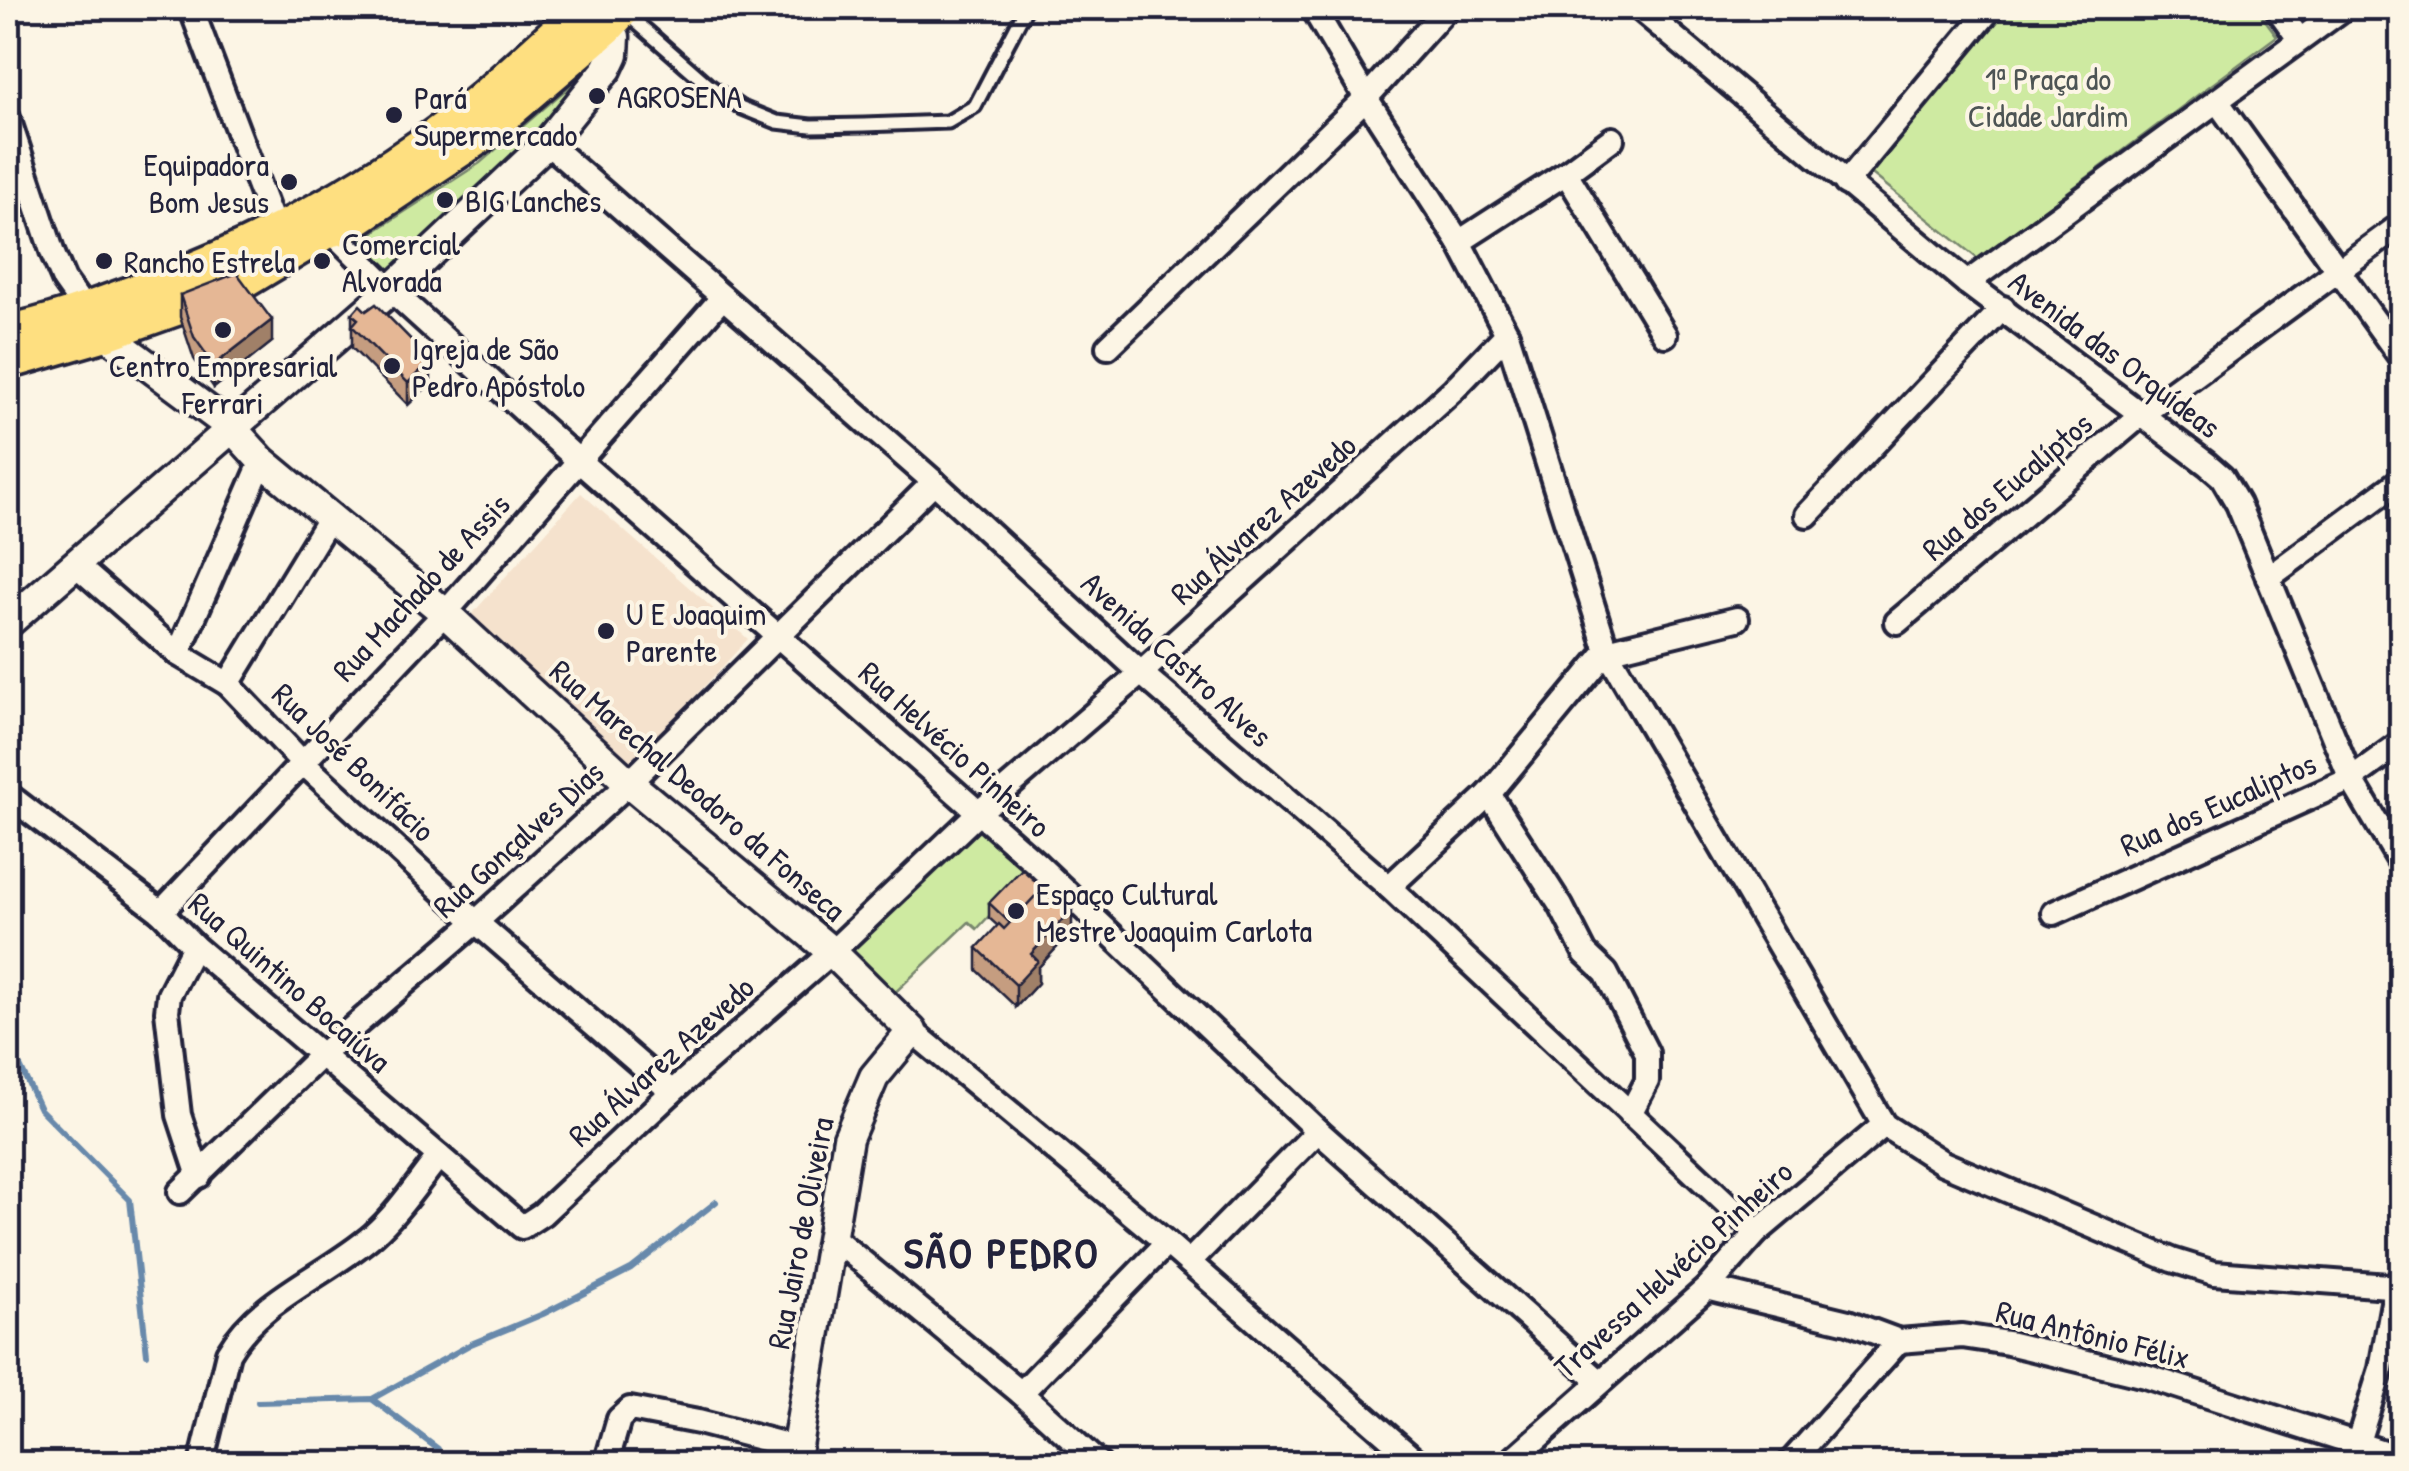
<svg xmlns="http://www.w3.org/2000/svg" width="2409" height="1471" font-family="'Patrick Hand',sans-serif">
	<rect width="100%" height="100%" fill="#fcf5e5"/>
	<filter id="ink" filterUnits="userSpaceOnUse"><feTurbulence type="fractalNoise" baseFrequency=".01" numOctaves="2"/><feDisplacementMap in="SourceGraphic" scale="20" xChannelSelector="R" yChannelSelector="G"/><feConvolveMatrix kernelMatrix="1 2 1 2 8 2 1 2 1" color-interpolation-filters="sRGB"/></filter>
	<g filter="url(#ink)">
		<polygon fill="#f5e2cd" points="581,493 748,639 630,767 463,624"/>
		<g fill="#ceeaa1" stroke="#78866e" stroke-width="2.5">
			<polygon points="2004,8 2256,8 2277,36 1978,259 1867,170"/>
			<path d="M 578,79 C 533,157 455,212 388,271 L 358,242 L 480,163 Z"/>
			<polygon points="977,814 1037,864 977,929 969,922 884,1003 832,952"/>
		</g>
		<g fill="none" stroke-linecap="round" stroke-linejoin="round">
			<g stroke="#6889ab" stroke-width="6">
				<polyline points="8,1040 40,1109 130,1200 147,1354"/>
				<polyline points="372,1399 471,1344 543,1314 631,1269 716,1202"/>
				<polyline points="258,1402 372,1399 438,1449 437,1464"/>
			</g>
			<g stroke="#22223b" stroke-width="19">
				<polyline id="service" points="626,13 707,84 740,107 777,122 811,126 864,125 948,122 975,106 1026,8"/>
			</g>
			<g stroke="#22223b" stroke-width="30">
				<g id="minor">
					<polyline points="191,8 277,234"/>
					<polyline points="1313,8 1366,98 1459,242 1507,334 1607,651 1884,1125 1943,1163 2172,1260 2214,1273 2402,1287"/>
					<polyline points="1639,8 1967,283 2207,464 2222,477 2238,504 2351,779 2402,865"/>
					<polyline points="2277,8 2299,39"/>
					<polyline points="2217,101 2402,359"/>
					<polyline points="8,118 53,254 64,280 86,311"/>
					<polyline points="547,143 934,482 1141,673 1389,887 1757,1232"/>
					<polyline points="1566,173 1665,335"/>
					<polyline points="1846,183 1991,8"/>
					<polyline points="320,226 329,229 391,290 579,461 1037,864 1318,1131 1599,1381"/>
					<polyline points="1459,242 1566,173 1612,139"/>
					<polyline points="1967,283 2344,8"/>
					<polyline points="1108,347 1366,98 1447,8"/>
					<polyline points="1807,515 2003,308"/>
					<polyline points="76,565 178,654 228,684 302,762 476,922 672,1092"/>
					<polyline points="2268,578 2402,479"/>
					<polyline points="1897,622 2142,414 2402,224"/>
					<polyline points="178,654 262,461"/>
					<polyline points="228,684 330,517"/>
					<polyline points="1489,794 1561,906 1585,953 1606,973 1647,1053 1647,1081 1630,1114"/>
					<polyline points="8,795 161,912 194,946 522,1227 542,1214 672,1092 832,952 977,814 1141,673 1454,389 1507,334"/>
					<polyline points="1389,887 1489,794 1607,651 1737,619"/>
					<polyline points="161,912 445,613 722,298"/>
					<polyline points="2054,913 2351,779 2402,742"/>
					<polyline points="194,946 169,995 167,1011 179,1115 199,1176"/>
					<polyline points="912,1031 1167,1243 1420,1464"/>
					<polyline points="180,1192 322,1054 476,922 629,783 934,482"/>
					<polyline points="831,1236 1021,1393 1099,1464"/>
					<polyline points="1189,1262 1318,1131"/>
					<polyline points="1707,1288 1848,1322 1899,1341 1962,1336 2008,1343 2145,1376 2402,1458"/>
					<polyline points="1021,1393 1167,1243"/>
					<polyline points="2358,1442 2381,1369 2396,1286"/>
					<polyline points="8,1463 8,1464"/>
					<path d="M 201,1464 L 228,1353 C 260,1298 326,1276 373,1235 C 398,1213 418,1182 439,1156"/>
					<polyline points="606,1464 619,1419 630,1409 698,1422 795,1447"/>
					<polyline points="1508,1464 1707,1288 1757,1232 1884,1125"/>
					<polyline points="1789,1464 1899,1341"/>
				</g>
			</g>
			<g stroke="#22223b" stroke-width="35">
				<g id="tertiary">
					<polyline points="95,322 104,333 232,428 262,461 445,613 629,783 832,952 912,1031 874,1077 848,1138 794,1464"/>
					<polyline points="8,623 391,290 547,143 607,69 614,54 615,37 595,16"/>
				</g>
			</g>
			<g stroke="#22223b" stroke-width="42">
				<g id="trunk">
					<path d="M 8,333 C 47,325 86,311 124,297 C 248,253 368,192 471,109 C 510,77 547,41 585,8"/>
					<polyline points="8,361 104,333 231,288 329,229 344,226 479,136 606,27 623,8"/>
				</g>
			</g>
			<use href="#service" stroke="#fcf5e5" stroke-width="11"/>
			<use href="#minor" stroke="#fcf5e5" stroke-width="22"/>
			<use href="#tertiary" stroke="#fcf5e5" stroke-width="28"/>
			<use href="#trunk" stroke="#fedf80" stroke-width="35"/>
		</g>
		<g fill="#c59d80" stroke="#22223b" stroke-width="2.5">
			<polygon points="180,295 272,342 214,388 194,359 180,317"/>
			<polygon points="352,314 431,383 408,405 352,348"/>
			<polygon points="989,903 1072,931 1038,968 1038,983 1016,1007 977,970 977,948 998,926 989,918"/>
		</g>
		<g fill="#a08068" stroke="#22223b" stroke-width="2.5">
			<polygon points="272,320 272,342 214,388 214,365"/>
			<polygon points="431,360 431,383 408,405 408,383"/>
			<polygon points="1072,909 1072,931 1038,968 1038,983 1016,1007 1016,985 1031,954"/>
		</g>
		<g fill="#e5b795" stroke="#22223b" stroke-width="2.5">
			<polygon points="237,273 272,320 214,365 194,337 180,295"/>
			<polygon points="376,304 431,360 408,383 352,326 358,319 352,314 360,305 366,311"/>
			<polygon points="1022,869 1043,888 1010,923 989,903"/>
			<polygon points="1046,885 1072,909 1031,954 1038,961 1016,985 977,948 999,924 1004,929"/>
		</g>
	</g>
	<g fill="#22223b" stroke="#fcf5e5" stroke-width="4">
		<circle cx="597" cy="96" r="10"/>
		<circle cx="394" cy="115" r="10"/>
		<circle cx="289" cy="182" r="10"/>
		<circle cx="445" cy="200" r="10"/>
		<circle cx="104" cy="261" r="10"/>
		<circle cx="322" cy="261" r="10"/>
		<circle cx="223" cy="330" r="10"/>
		<circle cx="392" cy="366" r="10"/>
		<circle cx="606" cy="631" r="10"/>
		<circle cx="1016" cy="911" r="10"/>
	</g>
	<g text-anchor="middle" dominant-baseline="central" stroke-width="8" stroke-linejoin="round" paint-order="stroke">
		<g font-size="32" fill="#4d5454" stroke="#fcf5e5">
			<text x="2048" y="78">1ª Praça do<tspan x="2048" dy="37">Cidade Jardim</tspan></text>
		</g>
		<g font-size="32" fill="#22223b" stroke="#fcf5e5" text-anchor="start">
			<text x="617" y="96">AGROSENA</text>
			<text x="414" y="97">Pará<tspan x="414" dy="37">Supermercado</tspan></text>
			<text x="269" y="164" text-anchor="end">Equipadora<tspan x="269" dy="37">Bom Jesus</tspan></text>
			<text x="465" y="200">BIG Lanches</text>
			<text x="342" y="243">Comercial<tspan x="342" dy="37">Alvorada</tspan></text>
			<text x="124" y="261">Rancho Estrela</text>
			<text x="412" y="348">Igreja de São<tspan x="412" dy="37">Pedro Apóstolo</tspan></text>
			<text x="223" y="365" text-anchor="middle">Centro Empresarial<tspan x="223" dy="37">Ferrari</tspan></text>
			<text x="626" y="613">U E Joaquim<tspan x="626" dy="37">Parente</tspan></text>
			<text x="1036" y="893">Espaço Cultural<tspan x="1036" dy="37">Mestre Joaquim Carlota</tspan></text>
		</g>
		<g font-size="32" fill="#22223b" stroke="#fcf5e5">
			<text transform="translate(2115 354) rotate(37)">Avenida das Orquídeas</text>
			<text transform="translate(2007 486) rotate(-40)">Rua dos Eucalíptos</text>
			<text transform="translate(1263 519) rotate(-42)">Rua Álvarez Azevedo</text>
			<text transform="translate(421 587) rotate(-47)">Rua Machado de Assis</text>
			<text transform="translate(1177 659) rotate(42)">Avenida Castro Alves</text>
			<text transform="translate(955 749) rotate(42)">Rua Helvécio Pinheiro</text>
			<text transform="translate(354 762) rotate(44)">Rua José Bonifácio</text>
			<text transform="translate(698 790) rotate(41)">Rua Marechal Deodoro da Fonseca</text>
			<text transform="translate(2218 804) rotate(-24)">Rua dos Eucaliptos</text>
			<text transform="translate(518 839) rotate(-42)">Rua Gonçalves Dias</text>
			<text transform="translate(290 982) rotate(41)">Rua Quintino Bocaiúva</text>
			<text transform="translate(661 1061) rotate(-42)">Rua Álvarez Azevedo</text>
			<text transform="translate(800 1233) rotate(-79)">Rua Jairo de Oliveira</text>
			<text transform="translate(1673 1269) rotate(-42)">Travessa Helvécio Pinheiro</text>
			<text transform="translate(2093 1334) rotate(14)">Rua Antônio Félix</text>
		</g>
		<g font-size="42" font-weight="bold" letter-spacing="2.5" fill="#22223b" stroke="#fcf5e5">
			<text x="1002" y="1252">SÃO PEDRO</text>
		</g>
	</g>
	<rect width="2409" height="1471" fill="none" stroke="#fcf5e5" stroke-width="40"/>
	<rect x="20" y="20" width="2369" height="1431" fill="none" stroke="#22223b" stroke-width="4" filter="url(#ink)"/>
</svg>
